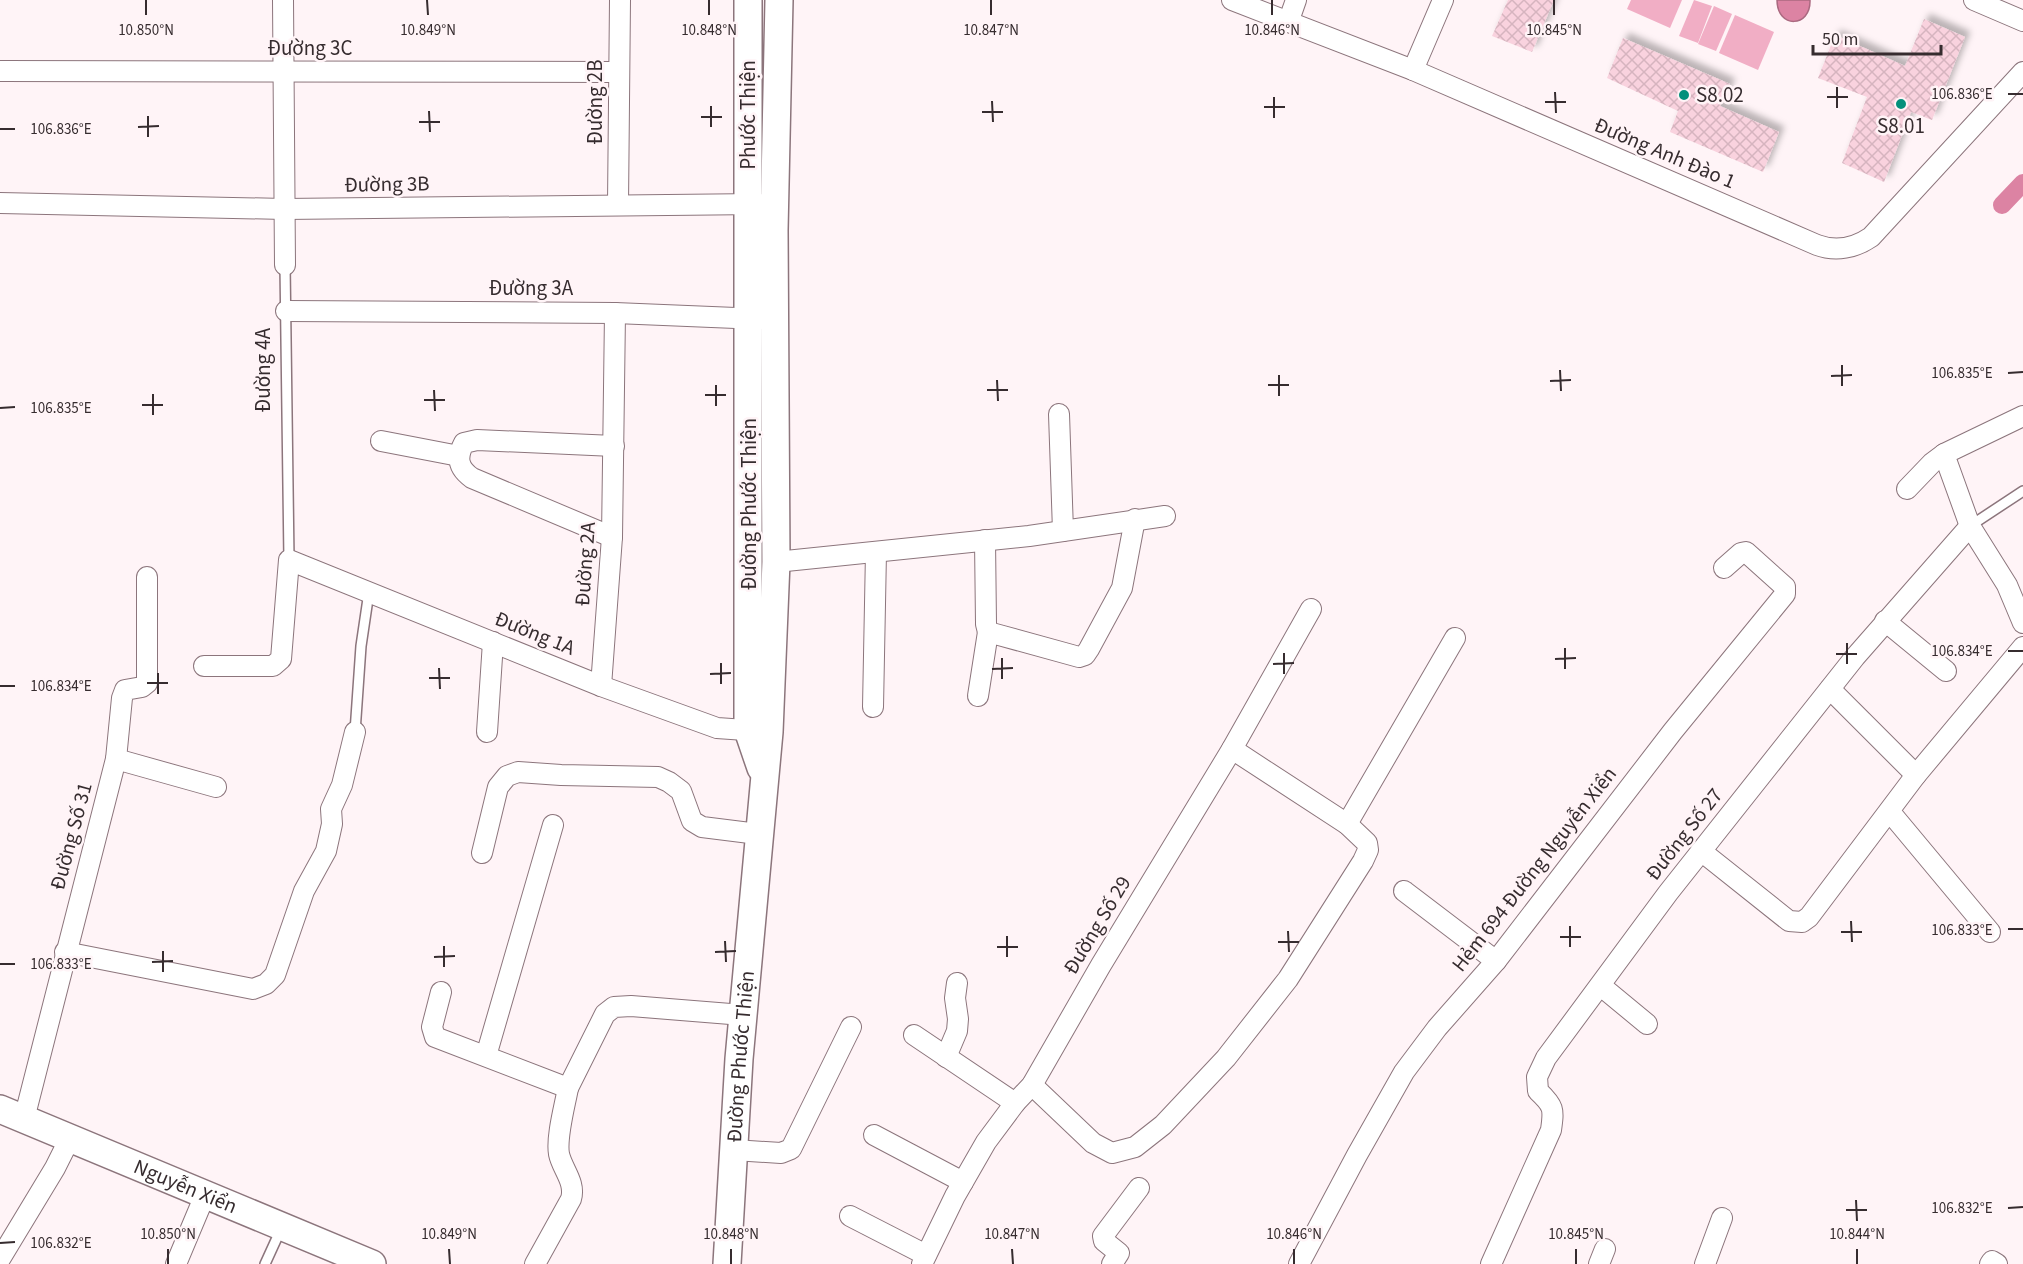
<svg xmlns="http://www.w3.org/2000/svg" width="2023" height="1264" font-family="'Source Sans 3',sans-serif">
	<defs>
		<pattern id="building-cross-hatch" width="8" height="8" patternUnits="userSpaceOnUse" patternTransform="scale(1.5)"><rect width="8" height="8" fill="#f9d2de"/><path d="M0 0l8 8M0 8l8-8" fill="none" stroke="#d6b4bf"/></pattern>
		<filter id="shadow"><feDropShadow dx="5.5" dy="-5.5" stdDeviation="3" flood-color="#0004"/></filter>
	</defs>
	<rect width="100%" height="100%" fill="#fff4f7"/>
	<g fill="#f1aec5">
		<polygon points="1631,0 1682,0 1670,28 1627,9"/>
		<polygon points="1694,0 1712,6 1698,43 1679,36"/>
		<polygon points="1714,6 1732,14 1716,51 1698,44"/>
		<polygon points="1735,15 1774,32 1758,70 1719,53"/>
	</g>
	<path fill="#dc83a3" stroke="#aa6980" stroke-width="1.5" d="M 1777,0 L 1810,0 C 1811,28 1777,29 1777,0 Z"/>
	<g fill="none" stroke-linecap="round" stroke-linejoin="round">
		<polyline stroke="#dc83a3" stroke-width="18" points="2002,205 2023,183"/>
	</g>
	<g fill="url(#building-cross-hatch)" filter="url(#shadow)">
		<polygon points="1508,0 1554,0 1532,52 1492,36"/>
		<polygon points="1924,19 1965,37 1932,120 1911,112 1884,182 1842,163 1867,97 1818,78 1835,35 1905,66"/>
		<polygon points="1623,38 1730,84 1720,106 1779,132 1763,172 1670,132 1678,111 1607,78"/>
	</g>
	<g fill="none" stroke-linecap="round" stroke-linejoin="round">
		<g stroke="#8c757c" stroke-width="12">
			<g id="lane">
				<polyline points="285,265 289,560"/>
				<polyline points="1970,526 2023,491"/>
				<polyline points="355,732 361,646 369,592"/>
				<polyline points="265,1264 281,1229"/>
			</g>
		</g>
		<g stroke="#8c757c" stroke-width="22">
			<g id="street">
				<polyline points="283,0 285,265"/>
				<path d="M 1232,0 L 1413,70 L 1817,245 C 1836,252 1855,248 1871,237 L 2023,72"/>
				<polyline points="1974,0 2023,21"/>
				<polyline points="1289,20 1296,0"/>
				<polyline points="1413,70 1443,0"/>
				<polyline points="0,71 619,72"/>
				<polyline points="0,203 284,209 759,204"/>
				<polyline points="618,204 620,0"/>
				<polyline points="286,311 615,313 760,319"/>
				<polyline points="1059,414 1063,531"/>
				<polyline points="2023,416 1944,454 1970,526 2007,585 2023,623"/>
				<polyline points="381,441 459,456"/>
				<polyline points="1907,489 1932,463 1944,454"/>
				<path d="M 612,537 L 472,478 C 458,468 456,458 464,443 L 477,440 L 614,446"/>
				<polyline points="985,540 986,624 988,632 1079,657 1085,655 1089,649 1122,588 1135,519"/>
				<polyline points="776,562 1029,536 1165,516"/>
				<polyline points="1885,621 1946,671"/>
				<polyline points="204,666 273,666 281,659 289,560 601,686 717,728 760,731"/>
				<polyline points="601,686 612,537 615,313"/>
				<polyline points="1830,689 1916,775"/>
				<polyline points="978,696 988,632"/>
				<polyline points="873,707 876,552"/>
				<polyline points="487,732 493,642"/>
				<polyline points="116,759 216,787"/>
				<polyline points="1890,812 1990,932"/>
				<polyline points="1347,824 1455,638"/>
				<polyline points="1701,851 1789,921 1802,922 1809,917 1916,775 2023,647"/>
				<polyline points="482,853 498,787 507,776 518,772 561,775 658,777 669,782 681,791 692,821 702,827 758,834"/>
				<polyline points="1404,891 1496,961"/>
				<polyline points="65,952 253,989 266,984 275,975 304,891 326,851 332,824 331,809 342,785 355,732"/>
				<polyline points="1601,986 1647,1024"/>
				<polyline points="441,992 432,1027 435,1037 568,1088 605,1014 614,1007 631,1006 743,1015"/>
				<polyline points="914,1035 1015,1103"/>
				<polyline points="486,1056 553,825"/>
				<polyline points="946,1057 957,1031 958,1019 955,998 957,983"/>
				<polyline points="1032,1085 1093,1143 1112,1153 1135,1147 1163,1125 1226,1058 1288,979 1363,861 1368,850 1367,843 1347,824 1232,749"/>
				<polyline points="24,1119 116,759 122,698 125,690 142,687 147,683 147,577"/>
				<polyline points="874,1135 963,1182"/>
				<polyline points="734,1150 781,1153 791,1149 851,1027"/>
				<polyline points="850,1216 926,1255"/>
				<polyline points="0,1259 55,1168 70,1138"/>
				<polyline points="176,1264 205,1195"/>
				<path d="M 535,1264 L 571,1199 C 576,1182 562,1169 559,1154 C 556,1137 565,1105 568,1088"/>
				<polyline points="922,1264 955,1196 986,1142 1015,1103 1032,1085 1101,965 1232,749 1311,609"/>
				<polyline points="1112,1264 1119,1253 1104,1241 1103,1236 1139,1188"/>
				<polyline points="1299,1264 1357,1155 1404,1072 1437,1028 1496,961 1673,731 1785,594 1785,587 1746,552 1741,553 1724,568"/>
				<path d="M 1491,1264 L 1551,1130 C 1554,1109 1554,1106 1538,1091 L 1537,1077 L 1546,1058 L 1668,893 L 1855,657 L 1970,526"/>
				<polyline points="1599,1264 1605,1249"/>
				<polyline points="1705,1264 1722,1218"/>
				<polyline points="1990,1264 1992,1261 1997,1264"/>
			</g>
		</g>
		<g stroke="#8c757c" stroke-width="30">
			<g id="secondary">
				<polyline points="748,0 748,730 761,768"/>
				<path id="s1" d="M 0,1109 L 372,1264"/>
				<path id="s2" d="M 727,1264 L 739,1059 L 769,732 L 776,562 L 774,230 L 779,0"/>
			</g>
		</g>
		<use href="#lane" stroke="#fff" stroke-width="9"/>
		<use href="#street" stroke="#fff" stroke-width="20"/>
		<use href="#secondary" stroke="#fff" stroke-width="27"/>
	</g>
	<path fill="none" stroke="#362c2f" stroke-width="2" d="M 146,0 L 146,15M 427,0 L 428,15M 709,0 L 709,15M 991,0 L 991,15M 1272,0 L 1272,15M 1554,0 L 1554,15M 1837,87 L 1837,108M 1555,92 L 1556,113M 2008,94 L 2023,94M 1274,97 L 1274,118M 1827,97 L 1848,97M 992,101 L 993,122M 1545,102 L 1566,102M 711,106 L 711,127M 1264,107 L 1285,107M 429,111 L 430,132M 982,112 L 1003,112M 148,116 L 148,137M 701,117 L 722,117M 419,122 L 440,122M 138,127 L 159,126M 0,129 L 15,129M 1842,365 L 1842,386M 1560,370 L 1561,391M 2008,373 L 2023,372M 1279,375 L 1279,396M 1831,376 L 1852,375M 997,380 L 998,401M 1550,381 L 1571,380M 716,385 L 716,406M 1268,385 L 1289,385M 434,390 L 435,411M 987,390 L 1008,390M 153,394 L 153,415M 705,395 L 726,395M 424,400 L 445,400M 142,405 L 163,405M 0,408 L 15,407M 1847,643 L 1847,664M 1565,648 L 1565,669M 2008,651 L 2023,651M 1284,653 L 1284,674M 1836,654 L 1857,654M 1002,658 L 1002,679M 1555,659 L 1576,658M 721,663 L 721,684M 1273,664 L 1294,663M 439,668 L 440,689M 992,669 L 1013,668M 158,673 L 158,694M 710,674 L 731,673M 429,678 L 450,678M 147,683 L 168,683M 0,686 L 15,686M 1851,921 L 1852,942M 1570,926 L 1570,947M 2008,929 L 2023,929M 1288,931 L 1289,952M 1841,932 L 1862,932M 1007,936 L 1007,957M 1560,937 L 1581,937M 725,941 L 726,962M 1278,942 L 1299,942M 444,946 L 444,967M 997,947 L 1018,947M 163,951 L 163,972M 715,952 L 736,951M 434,957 L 455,956M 152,962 L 173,961M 0,964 L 15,964M 1856,1200 L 1857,1221M 2008,1208 L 2023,1207M 1846,1210 L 1867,1210M 0,1243 L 15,1242M 168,1249 L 168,1264M 449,1249 L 450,1264M 731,1249 L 731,1264M 1012,1249 L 1013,1264M 1294,1249 L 1294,1264M 1576,1249 L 1576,1264M 1857,1249 L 1857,1264"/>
	<g fill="#03907b" stroke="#fff4f7" stroke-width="2">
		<circle cx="1684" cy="95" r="6"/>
		<circle cx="1901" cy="104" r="6"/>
	</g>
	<g text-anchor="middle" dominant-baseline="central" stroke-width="5" stroke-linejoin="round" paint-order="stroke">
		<g font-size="21" fill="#362c2f" stroke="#fff4f7">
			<text x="310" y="48">Đường 3C</text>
			<text transform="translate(595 102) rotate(-90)">Đường 2B</text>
			<text transform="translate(748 115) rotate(-90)">Phước Thiện</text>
			<text transform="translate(1665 153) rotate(23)">Đường Anh Đào 1</text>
			<text transform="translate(387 184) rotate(-1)">Đường 3B</text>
			<text x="531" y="288">Đường 3A</text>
			<text transform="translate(263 370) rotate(-90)">Đường 4A</text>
			<text transform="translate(749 504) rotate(-90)">Đường Phước Thiện</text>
			<text transform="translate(585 564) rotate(-86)">Đường 2A</text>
			<text transform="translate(535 633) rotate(22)">Đường 1A</text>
			<text transform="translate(1684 834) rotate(-52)">Đường Số 27</text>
			<text transform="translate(71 836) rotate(-75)">Đường Số 31</text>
			<text transform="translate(1534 869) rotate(-52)">Hẻm 694 Đường Nguyễn Xiển</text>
			<text transform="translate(1097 925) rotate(-59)">Đường Số 29</text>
			<text stroke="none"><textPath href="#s2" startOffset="208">Đường Phước Thiện</textPath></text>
			<text stroke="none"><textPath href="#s1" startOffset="201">Nguyễn Xiển</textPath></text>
		</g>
		<g font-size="21" fill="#362c2f" stroke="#fff4f7" text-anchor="start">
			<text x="1696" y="95">S8.02</text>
			<text x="1901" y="126" text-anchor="middle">S8.01</text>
		</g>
	</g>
	<g font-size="15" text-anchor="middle" fill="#362c2f" stroke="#fff4f7" stroke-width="5" stroke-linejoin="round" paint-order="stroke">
		<text x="146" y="35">10.850°N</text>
		<text x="428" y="35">10.849°N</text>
		<text x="709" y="35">10.848°N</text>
		<text x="991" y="35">10.847°N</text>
		<text x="1272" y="35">10.846°N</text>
		<text x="1554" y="35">10.845°N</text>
		<text x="1962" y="99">106.836°E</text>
		<text x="61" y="134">106.836°E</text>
		<text x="1962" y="378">106.835°E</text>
		<text x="61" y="413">106.835°E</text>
		<text x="1962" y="656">106.834°E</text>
		<text x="61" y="691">106.834°E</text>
		<text x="1962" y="935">106.833°E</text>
		<text x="61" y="969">106.833°E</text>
		<text x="1962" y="1213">106.832°E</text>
		<text x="168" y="1239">10.850°N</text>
		<text x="449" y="1239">10.849°N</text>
		<text x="731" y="1239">10.848°N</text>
		<text x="1012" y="1239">10.847°N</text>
		<text x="1294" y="1239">10.846°N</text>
		<text x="1576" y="1239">10.845°N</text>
		<text x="1857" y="1239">10.844°N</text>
		<text x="61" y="1248">106.832°E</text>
	</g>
	<path d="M1813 45v9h128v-9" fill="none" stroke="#362c2f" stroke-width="3"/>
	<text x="1822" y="45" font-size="18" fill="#362c2f" stroke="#fff4f7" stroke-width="4.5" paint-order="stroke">50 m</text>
</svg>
